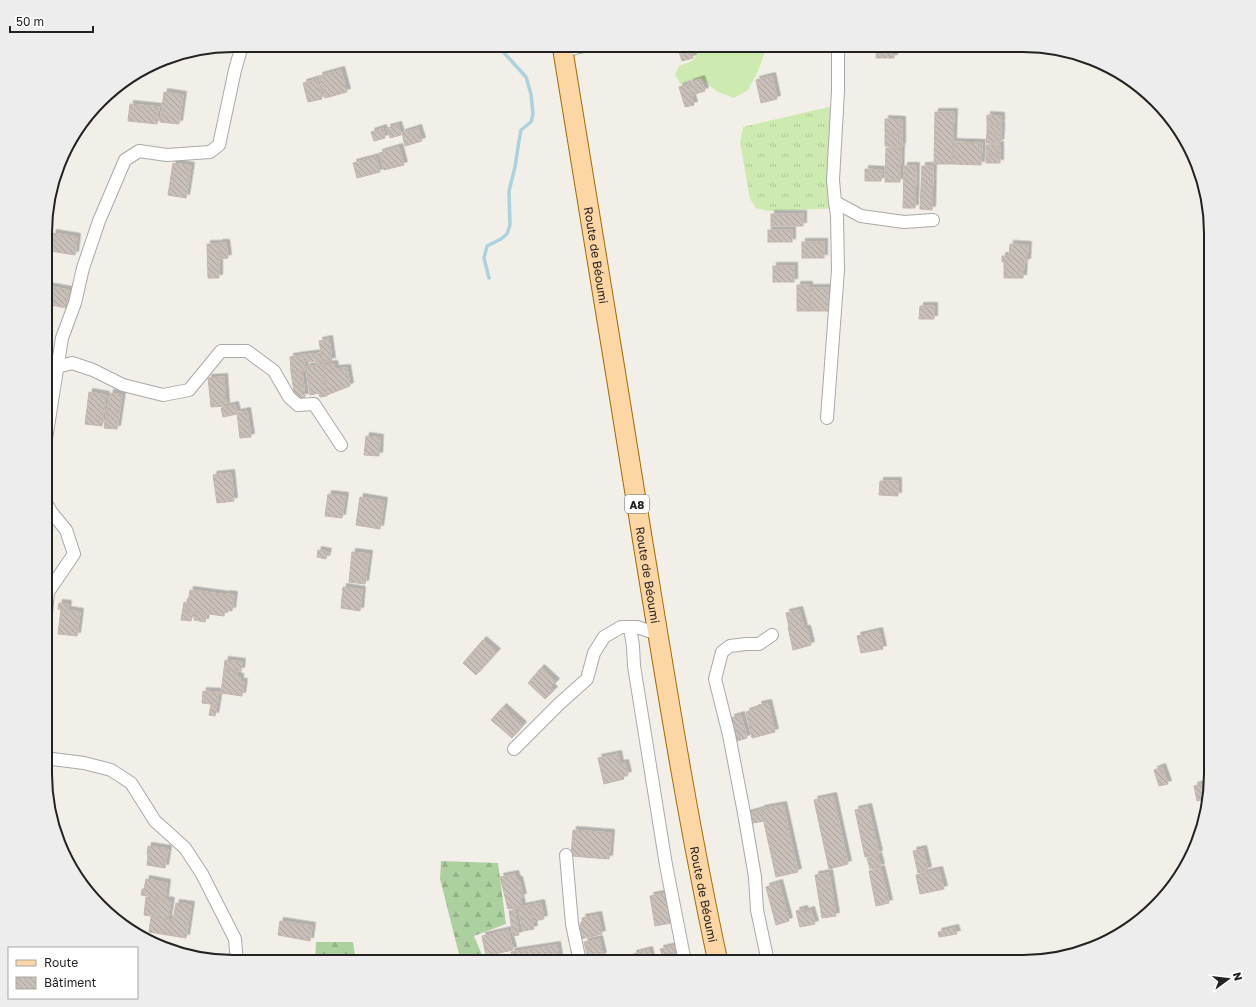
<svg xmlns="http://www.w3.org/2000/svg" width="1256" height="1007" font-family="'Golos Text',sans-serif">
	<defs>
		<pattern id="grass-tufts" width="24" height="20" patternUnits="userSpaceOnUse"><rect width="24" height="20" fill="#cdebb0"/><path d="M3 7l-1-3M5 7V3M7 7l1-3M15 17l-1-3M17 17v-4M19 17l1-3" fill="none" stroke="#b0c997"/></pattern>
		<pattern id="forest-firs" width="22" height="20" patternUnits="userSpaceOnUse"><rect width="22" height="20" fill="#add19e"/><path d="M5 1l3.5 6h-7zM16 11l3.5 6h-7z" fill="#95b388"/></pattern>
		<pattern id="building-back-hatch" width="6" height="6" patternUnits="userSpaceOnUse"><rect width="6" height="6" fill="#c7bfb8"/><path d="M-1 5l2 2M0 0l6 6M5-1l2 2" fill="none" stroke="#aba49e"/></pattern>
		<filter id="shadow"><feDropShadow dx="3.5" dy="-3.5" stdDeviation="0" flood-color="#0004"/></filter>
	</defs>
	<rect width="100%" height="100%" fill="#f2efe9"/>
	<polygon fill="url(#grass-tufts)" points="833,106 841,208 769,211 756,208 750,199 740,143 743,127"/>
	<g fill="url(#forest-firs)">
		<polygon points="441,861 498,863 506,924 474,936 485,962 461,962 440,879"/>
		<polygon points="316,942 353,942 356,962 315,962"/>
	</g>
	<polygon fill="#cdebb0" points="692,45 763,45 765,52 758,71 748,90 734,98 718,92 701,79 693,79 681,84 675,75 679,66 692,61 697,55"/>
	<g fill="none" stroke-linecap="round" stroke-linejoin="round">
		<polyline stroke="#aad3df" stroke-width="3.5" points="489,278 484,258 487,246 501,239 507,234 510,225 509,191 515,167 519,141 521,130 531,122 533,114 531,94 526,77 497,45"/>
	</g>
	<g fill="url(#building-back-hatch)" stroke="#c4b6ab" filter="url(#shadow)">
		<polygon points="677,45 690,45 693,58 682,61"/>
		<polygon points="877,45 895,45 894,58 876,58"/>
		<polygon points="341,70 347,92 325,98 319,76"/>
		<polygon points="772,76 777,99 761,103 756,80"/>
		<polygon points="317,79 322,99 308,102 303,83"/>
		<polygon points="701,79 705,91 692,95 689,83"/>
		<polygon points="688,84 694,105 685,107 679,87"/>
		<polygon points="164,92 183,95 179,124 160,122"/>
		<polygon points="130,104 159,107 157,124 128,121"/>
		<polygon points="935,112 954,112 952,164 934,164"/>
		<polygon points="987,115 1001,116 1001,124 987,124"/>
		<polygon points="885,119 902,120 902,134 885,133"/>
		<polygon points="398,125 401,135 390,138 387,128"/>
		<rect x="987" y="125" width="14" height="9"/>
		<polygon points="383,128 385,138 374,141 371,132"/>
		<polygon points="418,128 422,141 405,146 402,133"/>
		<polygon points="885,134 902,134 902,147 885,146"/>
		<polygon points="987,134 1001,135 1000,143 986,143"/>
		<polygon points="953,142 982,143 981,165 952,164"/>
		<polygon points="986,145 1000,145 1000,154 986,153"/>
		<polygon points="399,147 404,165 384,170 379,153"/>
		<polygon points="886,148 901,148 900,182 885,182"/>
		<rect x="986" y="154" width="14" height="9"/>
		<polygon points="376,157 380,172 357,178 353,163"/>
		<polygon points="173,163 191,166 186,198 168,195"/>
		<polygon points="904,166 916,166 915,208 903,208"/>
		<polygon points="922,166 933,166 932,210 920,209"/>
		<polygon points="865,169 882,170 881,181 865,181"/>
		<rect x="771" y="214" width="32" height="12"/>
		<rect x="768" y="230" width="24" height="12"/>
		<polygon points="53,233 77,237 75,255 50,251"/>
		<rect x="802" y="242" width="22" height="16"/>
		<polygon points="219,243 226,243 228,258 221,259"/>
		<polygon points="207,244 219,244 219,278 208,278"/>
		<polygon points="1010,244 1028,245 1027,262 1024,262 1023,278 1004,278 1004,262 1002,262 1002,256 1009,256"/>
		<rect x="773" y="266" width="21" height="16"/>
		<polygon points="797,285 809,285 810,311 797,311"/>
		<polygon points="46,286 69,290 66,308 46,304"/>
		<rect x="810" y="288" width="18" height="23"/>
		<polygon points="920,306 934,306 934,319 919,319"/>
		<polygon points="329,339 332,361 323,362 319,341"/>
		<polygon points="321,353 323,364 316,365 315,361 308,362 307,361 304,361 303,355"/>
		<polygon points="303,355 305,370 291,372 290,357"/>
		<polygon points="334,364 335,369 347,368 350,386 327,395 323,365"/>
		<polygon points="323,365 327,396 320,397 319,393 310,395 306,367"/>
		<polygon points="302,371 305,397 295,398 291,372"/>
		<polygon points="224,377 226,406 211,407 208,378"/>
		<polygon points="89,392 106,395 102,426 85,424"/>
		<polygon points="110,393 122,395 117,429 104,428"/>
		<polygon points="235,405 237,414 223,417 221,408"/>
		<polygon points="247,411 251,437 240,438 237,413"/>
		<polygon points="366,436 380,438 379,456 364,455"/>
		<polygon points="231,473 234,501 217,503 213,475"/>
		<polygon points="880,481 898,481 898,496 879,495"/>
		<polygon points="328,494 345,496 342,518 325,516"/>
		<polygon points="360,497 384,501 380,529 356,525"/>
		<polygon points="318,550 328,552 326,559 317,557"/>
		<polygon points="352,552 369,554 365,584 349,582"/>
		<polygon points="343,587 362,590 360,611 341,608"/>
		<polygon points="190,590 227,595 224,616 187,611"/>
		<polygon points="227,594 234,595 232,611 225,610"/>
		<polygon points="184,602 188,603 187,611 193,612 191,621 181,620"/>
		<polygon points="59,603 68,604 67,610 58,609"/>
		<polygon points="61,609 80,612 77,636 58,634"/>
		<polygon points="799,610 803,624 789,627 786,613"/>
		<polygon points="195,612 206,614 205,622 194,620"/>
		<polygon points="803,624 804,629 807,629 811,645 793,650 788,627"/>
		<polygon points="879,631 883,649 861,653 857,636"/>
		<polygon points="483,640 497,652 476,675 463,663"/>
		<polygon points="225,660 242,662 241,671 224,669"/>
		<polygon points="541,668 556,682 551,687 554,690 545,699 528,683"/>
		<polygon points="224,669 237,671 237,676 240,677 240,682 244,682 242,696 221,693"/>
		<polygon points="203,691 219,692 217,705 202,703"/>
		<polygon points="768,703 775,732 752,738 746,712 759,708 758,705"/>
		<polygon points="211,705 217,706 215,716 209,715"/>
		<polygon points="503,707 523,725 512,738 491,720"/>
		<polygon points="741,715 747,738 737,741 731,718"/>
		<polygon points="618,754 620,764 625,763 628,775 623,776 624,779 604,784 598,758"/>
		<polygon points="1162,767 1168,784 1159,786 1154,770"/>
		<polygon points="1201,784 1204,799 1197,801 1194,786"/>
		<polygon points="833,796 848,864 829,869 814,800"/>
		<polygon points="783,805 798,872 776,877 761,809"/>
		<polygon points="868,807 879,854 865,857 855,810"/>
		<polygon points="761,810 764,821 748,824 746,814"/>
		<polygon points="573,830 611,833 609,859 571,856"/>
		<polygon points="148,846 168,849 165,868 147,865 148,854 147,854"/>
		<polygon points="923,849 928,870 918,873 913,851"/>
		<polygon points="878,856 881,867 870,869 867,858"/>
		<polygon points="881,869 889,903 876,906 869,871"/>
		<polygon points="939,870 944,889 920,894 916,875"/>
		<polygon points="829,873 836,916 822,918 815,875"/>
		<polygon points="515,874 517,880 519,880 523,897 520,897 522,907 508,909 500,877"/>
		<polygon points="146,879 167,883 165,899 141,895 142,889 144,889"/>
		<polygon points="779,883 789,921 776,925 766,887"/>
		<polygon points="666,893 671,923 655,926 650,896"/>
		<polygon points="146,897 171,901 168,919 144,915"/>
		<polygon points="176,903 191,905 186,938 149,932 151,917 173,920"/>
		<polygon points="541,903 544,919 534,921 531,905"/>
		<polygon points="530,905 534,929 523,931 518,908"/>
		<polygon points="804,909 805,912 811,910 815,924 800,927 796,911"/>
		<polygon points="515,910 519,935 513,936 509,911"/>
		<polygon points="598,915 602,934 580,939 577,926 583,924 582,918"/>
		<polygon points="280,921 312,926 310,941 278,935"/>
		<polygon points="955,928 957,934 939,937 938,932"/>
		<polygon points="508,930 513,950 486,956 482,936"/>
		<polygon points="599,939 603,956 588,960 584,942"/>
		<polygon points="557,945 559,958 535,962 512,962 511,952"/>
		<polygon points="678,945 680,951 662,955 660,949"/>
		<polygon points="649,950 652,962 635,962 633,954"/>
		<polygon points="677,952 678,959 663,962 662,955"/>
	</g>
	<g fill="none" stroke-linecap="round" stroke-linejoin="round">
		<g stroke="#a9a9a9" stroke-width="14">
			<g id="street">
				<polyline points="838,45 838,91 833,180 835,202 861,216 904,222 933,220"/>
				<polyline points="563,51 588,45"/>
				<polyline points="57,367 72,363 93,370 123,385 163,395 189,390 221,351 247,351 274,371 289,397 298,405 314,404 341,445"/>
				<polyline points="827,418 838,270 837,216 835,202"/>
				<polyline points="46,439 62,338 75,303 83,268 99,221 125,160 139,151 167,155 210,152 219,145 235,70 241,49 240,45"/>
				<polyline points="46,613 48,592 74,554 66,530 52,513 46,503"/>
				<polyline points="630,627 633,646 634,666 666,865 685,962"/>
				<polyline points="514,749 559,704 587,679 594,653 604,637 621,627 637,627 658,634"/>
				<polyline points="45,758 84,763 111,770 131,783 155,821 185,848 202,874 235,939 237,962"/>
				<polyline points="566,855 572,924 580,962"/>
				<polyline points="768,962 757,910 755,877 744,813 729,735 715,679 722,652 730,646 746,644 759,644 772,635"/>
			</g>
		</g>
		<g stroke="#a06b00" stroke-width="21">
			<g id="primary">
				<path id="s1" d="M 562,45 C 590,211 616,377 643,543 C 666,683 688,823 718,962"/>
			</g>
		</g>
		<use href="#street" stroke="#fff" stroke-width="12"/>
		<use href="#primary" stroke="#fcd6a4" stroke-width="19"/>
	</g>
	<g text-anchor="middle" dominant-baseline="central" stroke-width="3.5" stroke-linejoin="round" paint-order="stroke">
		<rect fill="#fff" stroke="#646464" stroke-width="1" x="625" y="495" width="24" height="18" rx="3"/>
		<g font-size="11" font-weight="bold" fill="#222">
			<text x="637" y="504">A8</text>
		</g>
		<g font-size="12" fill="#222" stroke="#fff">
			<text stroke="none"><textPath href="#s1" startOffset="213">Route de Béoumi</textPath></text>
			<text stroke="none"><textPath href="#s1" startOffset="537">Route de Béoumi</textPath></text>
			<text stroke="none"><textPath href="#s1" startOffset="861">Route de Béoumi</textPath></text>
		</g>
	</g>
	<path d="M0 0H1256V1007H0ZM233 52H1023A181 181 0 0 1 1204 233V774A181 181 0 0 1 1023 955H233A181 181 0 0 1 52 774V233A181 181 0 0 1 233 52Z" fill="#ededed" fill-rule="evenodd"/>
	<path fill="none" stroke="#222" stroke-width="2" d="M233 52H1023A181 181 0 0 1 1204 233V774A181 181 0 0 1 1023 955H233A181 181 0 0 1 52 774V233A181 181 0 0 1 233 52Z"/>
	<rect x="8" y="947" width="130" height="52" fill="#ffffff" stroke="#a7a7a7"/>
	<rect x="16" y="960" width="20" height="6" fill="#fcd6a4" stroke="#a7a7a7"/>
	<text x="44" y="967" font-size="12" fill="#222222">Route</text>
	<rect x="16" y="977" width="20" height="12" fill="url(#building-back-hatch)" stroke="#a7a7a7"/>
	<text x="44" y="987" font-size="12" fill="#222222">Bâtiment</text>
	<g transform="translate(1228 979) rotate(75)" stroke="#ffffff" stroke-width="3" paint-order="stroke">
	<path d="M0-3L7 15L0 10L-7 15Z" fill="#222222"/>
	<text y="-6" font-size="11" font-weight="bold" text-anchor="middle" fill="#222222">N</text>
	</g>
	<path d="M10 26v6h83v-6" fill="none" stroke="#222222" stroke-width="2"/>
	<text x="16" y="26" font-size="12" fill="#222222" stroke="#ffffff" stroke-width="3" paint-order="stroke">50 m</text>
</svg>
